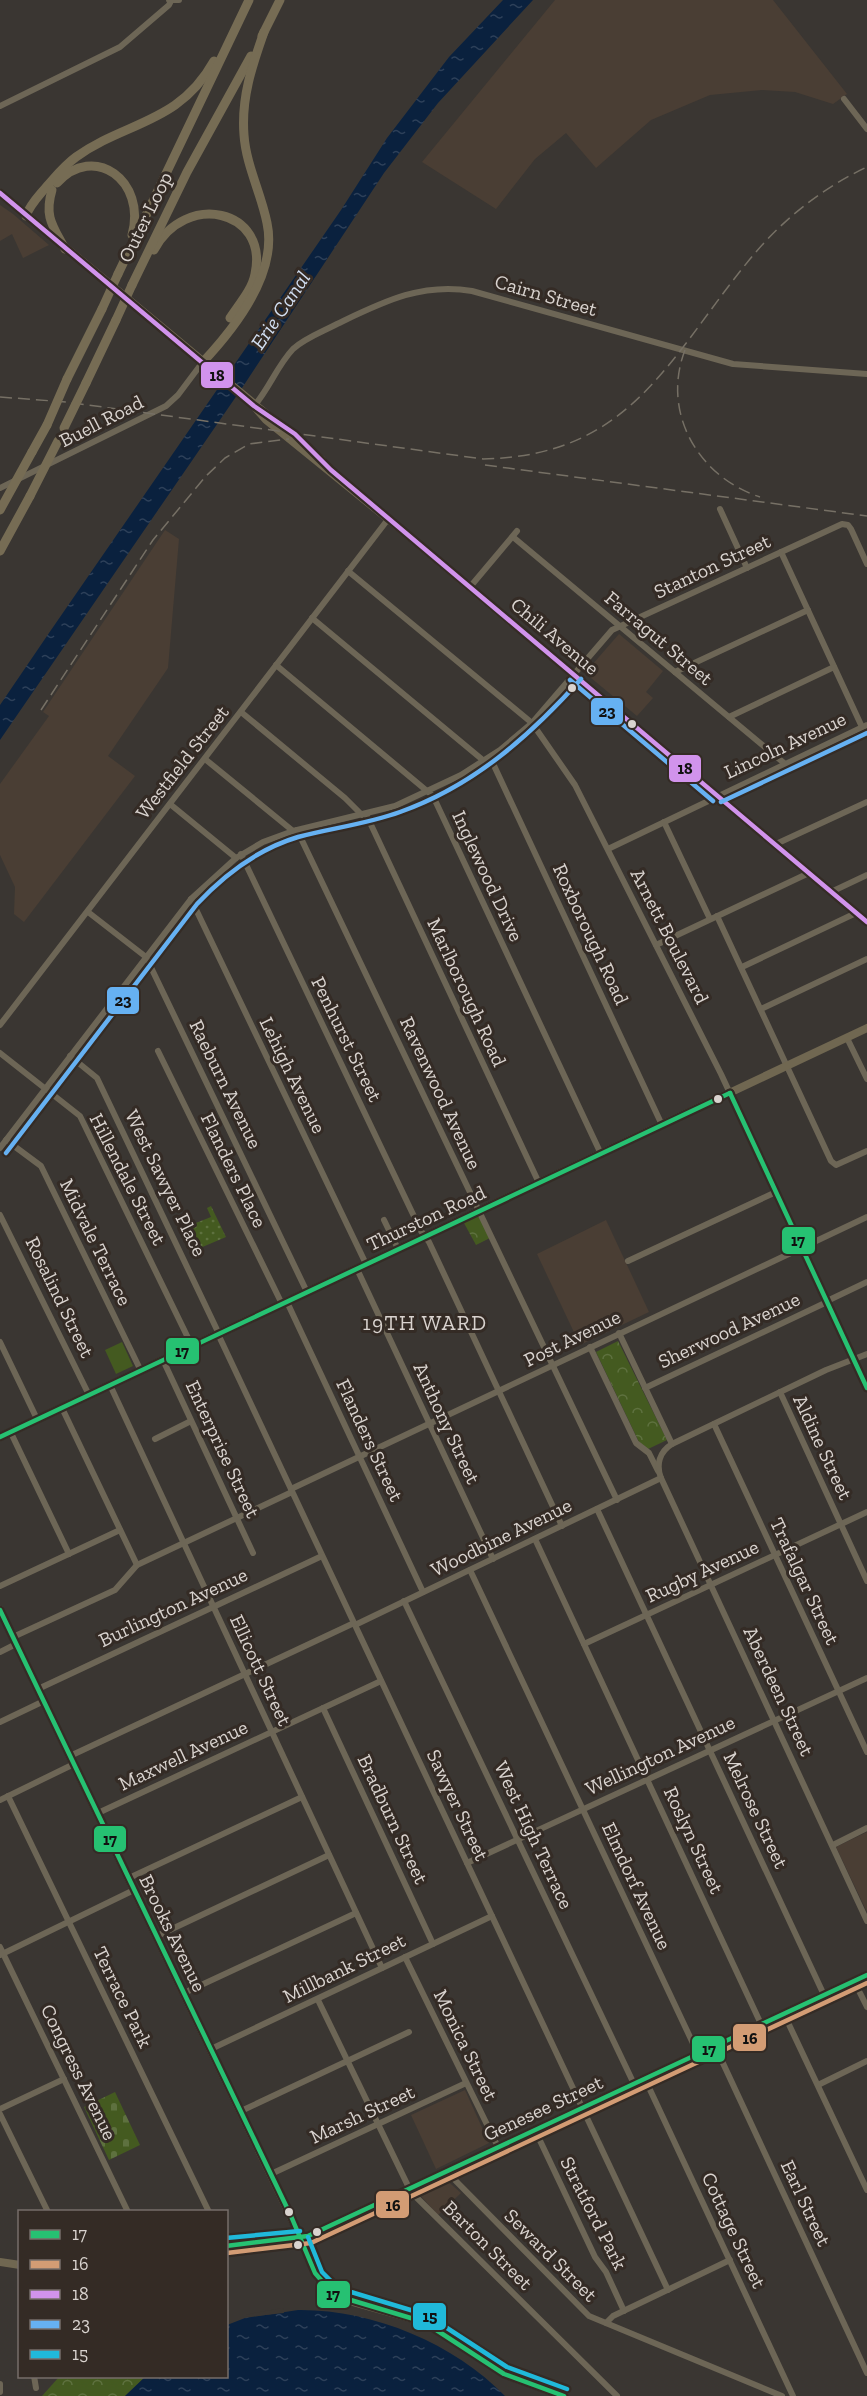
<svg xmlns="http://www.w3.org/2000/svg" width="867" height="2396" font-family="'Zilla Slab',serif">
	<defs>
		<pattern id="cemetery-stones" width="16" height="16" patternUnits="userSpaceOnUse" patternTransform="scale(1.5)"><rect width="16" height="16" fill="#445a20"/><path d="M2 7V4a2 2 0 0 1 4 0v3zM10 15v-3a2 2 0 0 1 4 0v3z" fill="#5e713f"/></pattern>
		<pattern id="park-crowns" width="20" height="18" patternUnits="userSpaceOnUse" patternTransform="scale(1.5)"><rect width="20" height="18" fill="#445a20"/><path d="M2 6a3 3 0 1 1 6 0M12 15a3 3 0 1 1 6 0" fill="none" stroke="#5e713f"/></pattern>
		<pattern id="garden-dots" width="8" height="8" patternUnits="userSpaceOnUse" patternTransform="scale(1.5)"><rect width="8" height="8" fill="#445a20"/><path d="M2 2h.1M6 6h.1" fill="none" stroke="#5e713f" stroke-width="1.8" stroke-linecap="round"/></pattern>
		<pattern id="water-ripples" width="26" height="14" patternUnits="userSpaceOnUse" patternTransform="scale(1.5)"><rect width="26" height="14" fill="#0a213e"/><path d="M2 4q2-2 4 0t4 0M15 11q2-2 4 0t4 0" fill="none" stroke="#2d4059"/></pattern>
	</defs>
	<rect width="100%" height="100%" fill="#3a3632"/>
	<g fill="#4a3e34">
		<polygon points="555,0 773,0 847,94 833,104 795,92 762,90 710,95 651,120 596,168 566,133 535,159 496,209 422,162"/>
		<polygon points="0,205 13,214 49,245 23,258 12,234 0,241"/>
		<polygon points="165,530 179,539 168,668 108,756 135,776 24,922 14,914 15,887 0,855 0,784 49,716 43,712"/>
		<polygon points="619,634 663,671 646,692 653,698 637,716 585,673"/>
		<polygon points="606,1220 649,1312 580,1345 537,1254"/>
		<polygon points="867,1832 867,1912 836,1847"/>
		<polygon points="465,2090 489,2143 436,2169 411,2115"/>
		<polygon points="444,2178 461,2193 438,2215 417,2192"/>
	</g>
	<polygon fill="#445a20" points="122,1342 133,1366 116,1374 105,1350"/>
	<polygon fill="url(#cemetery-stones)" points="115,2092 140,2145 109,2160 84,2107"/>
	<g fill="url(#park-crowns)">
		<polygon points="476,1216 479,1217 490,1238 476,1245 464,1223"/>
		<polygon points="618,1341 667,1440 648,1449 639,1442 596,1352"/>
		<polygon points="59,2377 145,2377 125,2396 42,2396"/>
	</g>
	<polygon fill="url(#garden-dots)" points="211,1206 226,1237 193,1251 183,1228 211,1217 207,1208"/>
	<g fill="url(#water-ripples)">
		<polygon points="503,0 533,0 438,103 384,173 244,385 0,740 0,705 49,633 341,210 387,138 449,57"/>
		<path d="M 298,2310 C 371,2309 454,2343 505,2396 L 125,2396 L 145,2377 L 226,2376 L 227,2325 L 245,2318 Z"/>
	</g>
	<polygon fill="#3a3632" points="283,2308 284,2313 246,2317 246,2315 254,2313"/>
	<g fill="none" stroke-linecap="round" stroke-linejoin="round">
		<g stroke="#6d6656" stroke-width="6">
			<polyline points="169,0 179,0"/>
			<polyline points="844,99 867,129"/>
			<polyline points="0,106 120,47 169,5 171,1"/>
			<path d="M 254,406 C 269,389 277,366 293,349 C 305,338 322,332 337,324 C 381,303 421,282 472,291 L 733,364 L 867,374"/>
			<polyline points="0,488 166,406 178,395 202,363"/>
			<polyline points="720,509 747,568"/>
			<polyline points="513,537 784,763"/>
			<polyline points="781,552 862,727"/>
			<polyline points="348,571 532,723 575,785 721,1074 867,1388"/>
			<polyline points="470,587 517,531"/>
			<polyline points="312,618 484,761"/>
			<polyline points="276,665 433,796 601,1154"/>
			<polyline points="675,672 808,610"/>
			<polyline points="241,712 345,798 362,815"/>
			<polyline points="729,717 834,667"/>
			<polyline points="490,757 662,1125"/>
			<polyline points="205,759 293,831"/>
			<polyline points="170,804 236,858"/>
			<polyline points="366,814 539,1183"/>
			<polyline points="664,822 710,919"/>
			<polyline points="297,830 617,1500"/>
			<polyline points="776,844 867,802"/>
			<polyline points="608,849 867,725"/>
			<polyline points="241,854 421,1231 429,1242 562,1526"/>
			<polyline points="831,892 867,875"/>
			<polyline points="191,899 366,1264"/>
			<polyline points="88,912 146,957 307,1292"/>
			<polyline points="717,916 831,1161 836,1165 867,1151"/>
			<polyline points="656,945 809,873"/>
			<polyline points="742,967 856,913"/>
			<polyline points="761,1009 867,959"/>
			<polyline points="0,1025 389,518"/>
			<polyline points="847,1038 867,1079"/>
			<polyline points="158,1051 282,1304"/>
			<polyline points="0,1053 80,1116 192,1346"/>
			<polyline points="70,1056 97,1078 219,1334"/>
			<polyline points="6,1140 41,1166 141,1371"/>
			<polyline points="0,1148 191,899 236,858 263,842 293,831 395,806 461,775 500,750 532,723 612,630 842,524 848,525 851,529 867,564"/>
			<polyline points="0,1215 89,1395"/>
			<polyline points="384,1220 398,1249"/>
			<polyline points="628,1261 776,1192"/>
			<polyline points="357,1269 493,1559"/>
			<polyline points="827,1301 867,1282"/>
			<polyline points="287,1302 423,1592"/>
			<polyline points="619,1333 672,1444"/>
			<polyline points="218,1334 668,2290"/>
			<polyline points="0,1342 37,1419"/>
			<polyline points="590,1347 636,1443 649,1453 658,1471"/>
			<path d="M 867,1354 L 826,1370 L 672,1444 C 659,1452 656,1465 661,1478 L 867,1921"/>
			<polyline points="163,1360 253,1553"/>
			<polyline points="110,1385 382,1968"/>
			<polyline points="645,1388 827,1302"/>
			<polyline points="780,1392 867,1581"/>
			<polyline points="62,1408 137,1565"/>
			<polyline points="714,1424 867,1752"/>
			<polyline points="11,1433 69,1554"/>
			<polyline points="155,1439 191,1421"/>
			<polyline points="291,1489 867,1217"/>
			<polyline points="597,1509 824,1995"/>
			<polyline points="535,1539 761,2024"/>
			<polyline points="470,1570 698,2054"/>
			<polyline points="0,1586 120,1530"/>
			<polyline points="404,1601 634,2084"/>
			<polyline points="355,1625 661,1478"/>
			<polyline points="13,1637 115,1590 137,1565 292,1492"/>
			<polyline points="584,1644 867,1512"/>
			<polyline points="0,1652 16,1644"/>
			<polyline points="38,1689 322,1556"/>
			<polyline points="323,1708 433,1944"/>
			<polyline points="0,1722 44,1701"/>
			<polyline points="70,1756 354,1623"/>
			<polyline points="8,1796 209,2212"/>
			<polyline points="0,1800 74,1764"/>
			<polyline points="98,1813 381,1681"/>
			<polyline points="833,1845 867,1828"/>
			<polyline points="467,1863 867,1678"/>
			<polyline points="129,1878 302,1797"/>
			<polyline points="157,1936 329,1855"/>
			<polyline points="0,1947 128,2212"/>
			<polyline points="0,1955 134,1890"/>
			<polyline points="405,1957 498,2147"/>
			<polyline points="854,1981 867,2007"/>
			<polyline points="184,1993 356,1913"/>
			<polyline points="318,2000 411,2192 617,2396"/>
			<polyline points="784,2014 867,2190"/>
			<polyline points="715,2046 867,2373"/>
			<polyline points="211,2049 492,1916"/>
			<polyline points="645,2079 793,2396"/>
			<polyline points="818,2085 867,2061"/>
			<polyline points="0,2109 64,2079"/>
			<polyline points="241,2111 409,2032"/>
			<polyline points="0,2114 48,2212"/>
			<polyline points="535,2130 595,2257 606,2272 624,2311"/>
			<polyline points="446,2171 589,2316 782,2396"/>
			<polyline points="271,2174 466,2083"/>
			<polyline points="606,2323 613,2316 730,2260"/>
			<polyline points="34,2376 36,2388"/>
			<polyline points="0,2384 0,2392"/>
		</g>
		<g stroke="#706751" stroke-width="8">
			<polyline points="0,193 322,460"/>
			<polyline points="254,406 266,420 403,531 867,922"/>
			<polyline points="0,1437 867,1028"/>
			<polyline points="0,1610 301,2238 322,2276 346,2299"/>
			<polyline points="226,2246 308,2236 867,1975"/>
			<polyline points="0,2262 20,2265"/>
			<polyline points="342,2299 424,2322 504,2374 564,2396"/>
		</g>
		<g stroke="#766c54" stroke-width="9">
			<polyline points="262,36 280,0"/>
			<path d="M 57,183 C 94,142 147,181 132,235"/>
			<path d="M 52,190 C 44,217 53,226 65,249"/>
			<path d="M 26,216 C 30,204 39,196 47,186 C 56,176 65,165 76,157 C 126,121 179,124 214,61"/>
			<path d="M 154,250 C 185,191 269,209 255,274 C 252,290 239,304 230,318"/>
			<polyline points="118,274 249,0"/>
			<polyline points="132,285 187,172 251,56"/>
			<path d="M 202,363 C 235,328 278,274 267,223 C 261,193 246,165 244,135 C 241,98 252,66 264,32"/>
			<polyline points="67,379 102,309"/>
			<polyline points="86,383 116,320"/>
			<polyline points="32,452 47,425"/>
			<polyline points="0,551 30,496"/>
		</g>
		<g stroke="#767065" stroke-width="1.5" stroke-dasharray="12 6" stroke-linecap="butt">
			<path d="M 685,350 C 661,412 698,477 760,497"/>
			<path d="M 0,397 L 66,402 L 483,459 C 631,456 668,359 750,259 C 782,220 822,188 867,167"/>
			<polyline points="485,465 867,516"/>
			<polyline points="41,710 153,540 206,476 225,458 249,444 289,439"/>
		</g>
		<g stroke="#766c54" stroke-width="9">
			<polyline points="102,309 118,274"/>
			<polyline points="116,320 132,285"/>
			<polyline points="47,425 67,379"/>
			<polyline points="64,428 86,383"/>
			<polyline points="30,496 58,441"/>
			<polyline points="0,510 32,452"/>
		</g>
		<g stroke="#342b25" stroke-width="9">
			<g id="bus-1">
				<polyline points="730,1093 867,1388"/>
				<polyline points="0,1437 730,1093"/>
				<polyline points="0,1610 291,2216 315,2273 334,2295 424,2322 504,2374 564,2396"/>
				<polyline points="226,2246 308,2236 867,1975"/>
			</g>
		</g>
		<g stroke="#342b25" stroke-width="9">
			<polyline id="bus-2" points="227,2253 311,2243 867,1983"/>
		</g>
		<g stroke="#342b25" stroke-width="9">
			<polyline id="bus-3" points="0,193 254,406 295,434 331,470 867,922"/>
		</g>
		<g stroke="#342b25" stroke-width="9">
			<g id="bus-4">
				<polyline points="570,680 713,801"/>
				<polyline points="721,802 867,733"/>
				<path d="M 6,1153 L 197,904 C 225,874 258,849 298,837 C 332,828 367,824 400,812 C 473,786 529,737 581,679"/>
			</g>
		</g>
		<g stroke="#342b25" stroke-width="9">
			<g id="bus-5">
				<polyline points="308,2237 322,2272 338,2288 427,2315 507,2367 567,2389"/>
				<polyline points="226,2238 300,2231"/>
			</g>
		</g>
		<use href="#bus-1" stroke="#26c172" stroke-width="4.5"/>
		<use href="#bus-2" stroke="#d39c74" stroke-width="4.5"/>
		<use href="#bus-3" stroke="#d193ec" stroke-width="4.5"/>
		<use href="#bus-4" stroke="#66b1f2" stroke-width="4.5"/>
		<use href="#bus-5" stroke="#20b9da" stroke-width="4.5"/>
	</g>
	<g fill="#d9d3cf" stroke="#342b25" stroke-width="2">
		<circle cx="572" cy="688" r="5"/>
		<circle cx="632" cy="724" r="5"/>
		<circle cx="718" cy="1099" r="5"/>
		<circle cx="289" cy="2212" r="5"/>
		<circle cx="317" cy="2232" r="5"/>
		<circle cx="298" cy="2245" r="5"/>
	</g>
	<g text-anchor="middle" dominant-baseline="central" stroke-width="6" stroke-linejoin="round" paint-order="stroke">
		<g font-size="20" fill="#d9d3cf" stroke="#342b25">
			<text transform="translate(145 217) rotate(-64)">Outer Loop</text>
			<text transform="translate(546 295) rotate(16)">Cairn Street</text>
			<text transform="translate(101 421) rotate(-27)">Buell Road</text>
			<text transform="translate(712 566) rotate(-25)">Stanton Street</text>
			<text transform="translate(555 636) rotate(40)">Chili Avenue</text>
			<text transform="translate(659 638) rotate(40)">Farragut Street</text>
			<text transform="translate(785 745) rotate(-25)">Lincoln Avenue</text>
			<text transform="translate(182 762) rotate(-52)">Westfield Street</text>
			<text transform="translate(488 876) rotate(65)">Inglewood Drive</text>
			<text transform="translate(591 934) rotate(65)">Roxborough Road</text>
			<text transform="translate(670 936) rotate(63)">Arnett Boulevard</text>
			<text transform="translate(467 992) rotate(65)">Marlborough Road</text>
			<text transform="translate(347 1039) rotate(64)">Penhurst Street</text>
			<text transform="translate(293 1075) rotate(64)">Lehigh Avenue</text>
			<text transform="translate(226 1084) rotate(64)">Raeburn Avenue</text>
			<text transform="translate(441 1093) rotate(65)">Ravenwood Avenue</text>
			<text transform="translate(234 1170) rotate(64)">Flanders Place</text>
			<text transform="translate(128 1179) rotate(63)">Hillendale Street</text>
			<text transform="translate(166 1183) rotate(64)">West Sawyer Place</text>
			<text transform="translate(426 1218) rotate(-25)">Thurston Road</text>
			<text transform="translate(96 1242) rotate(64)">Midvale Terrace</text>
			<text transform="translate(60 1297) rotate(64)">Rosalind Street</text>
			<text transform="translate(729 1330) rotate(-25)">Sherwood Avenue</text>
			<text transform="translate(572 1338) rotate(-26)">Post Avenue</text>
			<text transform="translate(447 1423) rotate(65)">Anthony Street</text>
			<text transform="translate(370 1440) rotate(65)">Flanders Street</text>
			<text transform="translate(823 1447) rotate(65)">Aldine Street</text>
			<text transform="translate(223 1449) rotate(65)">Enterprise Street</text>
			<text transform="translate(501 1537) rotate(-26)">Woodbine Avenue</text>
			<text transform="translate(702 1571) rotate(-25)">Rugby Avenue</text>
			<text transform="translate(805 1581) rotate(65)">Trafalgar Street</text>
			<text transform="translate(173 1607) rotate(-25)">Burlington Avenue</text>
			<text transform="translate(261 1670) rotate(65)">Ellicott Street</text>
			<text transform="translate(779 1691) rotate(65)">Aberdeen Street</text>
			<text transform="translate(183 1755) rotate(-25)">Maxwell Avenue</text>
			<text transform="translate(660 1755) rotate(-25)">Wellington Avenue</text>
			<text transform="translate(458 1805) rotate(65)">Sawyer Street</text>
			<text transform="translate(756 1810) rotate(65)">Melrose Street</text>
			<text transform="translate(393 1819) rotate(65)">Bradburn Street</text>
			<text transform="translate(534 1835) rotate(65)">West High Terrace</text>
			<text transform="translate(694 1840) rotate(65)">Roslyn Street</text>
			<text transform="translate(637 1886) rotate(65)">Elmdorf Avenue</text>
			<text transform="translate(173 1933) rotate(64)">Brooks Avenue</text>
			<text transform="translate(344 1968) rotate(-26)">Millbank Street</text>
			<text transform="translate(123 1997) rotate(64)">Terrace Park</text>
			<text transform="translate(466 2045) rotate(64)">Monica Street</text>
			<text transform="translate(79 2072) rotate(64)">Congress Avenue</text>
			<text transform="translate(543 2108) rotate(-25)">Genesee Street</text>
			<text transform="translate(362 2114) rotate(-25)">Marsh Street</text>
			<text transform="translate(806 2203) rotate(65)">Earl Street</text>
			<text transform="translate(594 2213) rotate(63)">Stratford Park</text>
			<text transform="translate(734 2230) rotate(65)">Cottage Street</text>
			<text transform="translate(488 2245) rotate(45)">Barton Street</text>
			<text transform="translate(551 2255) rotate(45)">Seward Street</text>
		</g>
		<g font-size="21" font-style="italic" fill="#d1def1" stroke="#342b25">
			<text transform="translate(280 310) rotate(-56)">Erie Canal</text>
		</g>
		<g font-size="21" letter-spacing="1.5" fill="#d9d3cf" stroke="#342b25">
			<text x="425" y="1322">19TH WARD</text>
		</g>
	</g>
	<g stroke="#342b25" stroke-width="2">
		<rect x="200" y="361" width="34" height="28" rx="6" fill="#d193ec"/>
		<rect x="590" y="697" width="34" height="29" rx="6" fill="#66b1f2"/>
		<rect x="668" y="754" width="34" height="29" rx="6" fill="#d193ec"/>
		<rect x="106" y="986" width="34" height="29" rx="6" fill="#66b1f2"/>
		<rect x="781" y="1226" width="35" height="29" rx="6" fill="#26c172"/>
		<rect x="165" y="1337" width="35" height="28" rx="6" fill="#26c172"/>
		<rect x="93" y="1825" width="34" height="28" rx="6" fill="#26c172"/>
		<rect x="732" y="2023" width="35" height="29" rx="6" fill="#d39c74"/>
		<rect x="691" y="2035" width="35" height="28" rx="6" fill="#26c172"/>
		<rect x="375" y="2190" width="35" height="29" rx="6" fill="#d39c74"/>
		<rect x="316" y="2280" width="35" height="29" rx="6" fill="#26c172"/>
		<rect x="412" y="2302" width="35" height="29" rx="6" fill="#20b9da"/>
	</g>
	<g font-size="16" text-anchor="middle" font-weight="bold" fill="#111">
		<text x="217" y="381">18</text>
		<text x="607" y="717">23</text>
		<text x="685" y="774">18</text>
		<text x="123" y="1006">23</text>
		<text x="798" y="1246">17</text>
		<text x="182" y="1357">17</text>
		<text x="110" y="1845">17</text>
		<text x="750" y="2044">16</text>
		<text x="709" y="2055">17</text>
		<text x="393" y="2211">16</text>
		<text x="333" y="2300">17</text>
		<text x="430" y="2322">15</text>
	</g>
	<rect x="18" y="2210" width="210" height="168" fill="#342b25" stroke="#766e69" stroke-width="1.5"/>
	<rect x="30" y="2230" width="30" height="9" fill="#26c172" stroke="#766e69" stroke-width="1.5"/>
	<text x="72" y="2240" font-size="18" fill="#d9d3cf">17</text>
	<rect x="30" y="2260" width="30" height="9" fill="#d39c74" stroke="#766e69" stroke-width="1.5"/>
	<text x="72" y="2270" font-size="18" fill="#d9d3cf">16</text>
	<rect x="30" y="2290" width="30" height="9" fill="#d193ec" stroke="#766e69" stroke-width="1.5"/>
	<text x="72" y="2300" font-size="18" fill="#d9d3cf">18</text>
	<rect x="30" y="2320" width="30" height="9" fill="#66b1f2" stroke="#766e69" stroke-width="1.5"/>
	<text x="72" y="2330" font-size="18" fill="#d9d3cf">23</text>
	<rect x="30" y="2350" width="30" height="9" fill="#20b9da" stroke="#766e69" stroke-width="1.5"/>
	<text x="72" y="2360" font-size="18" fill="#d9d3cf">15</text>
</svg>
